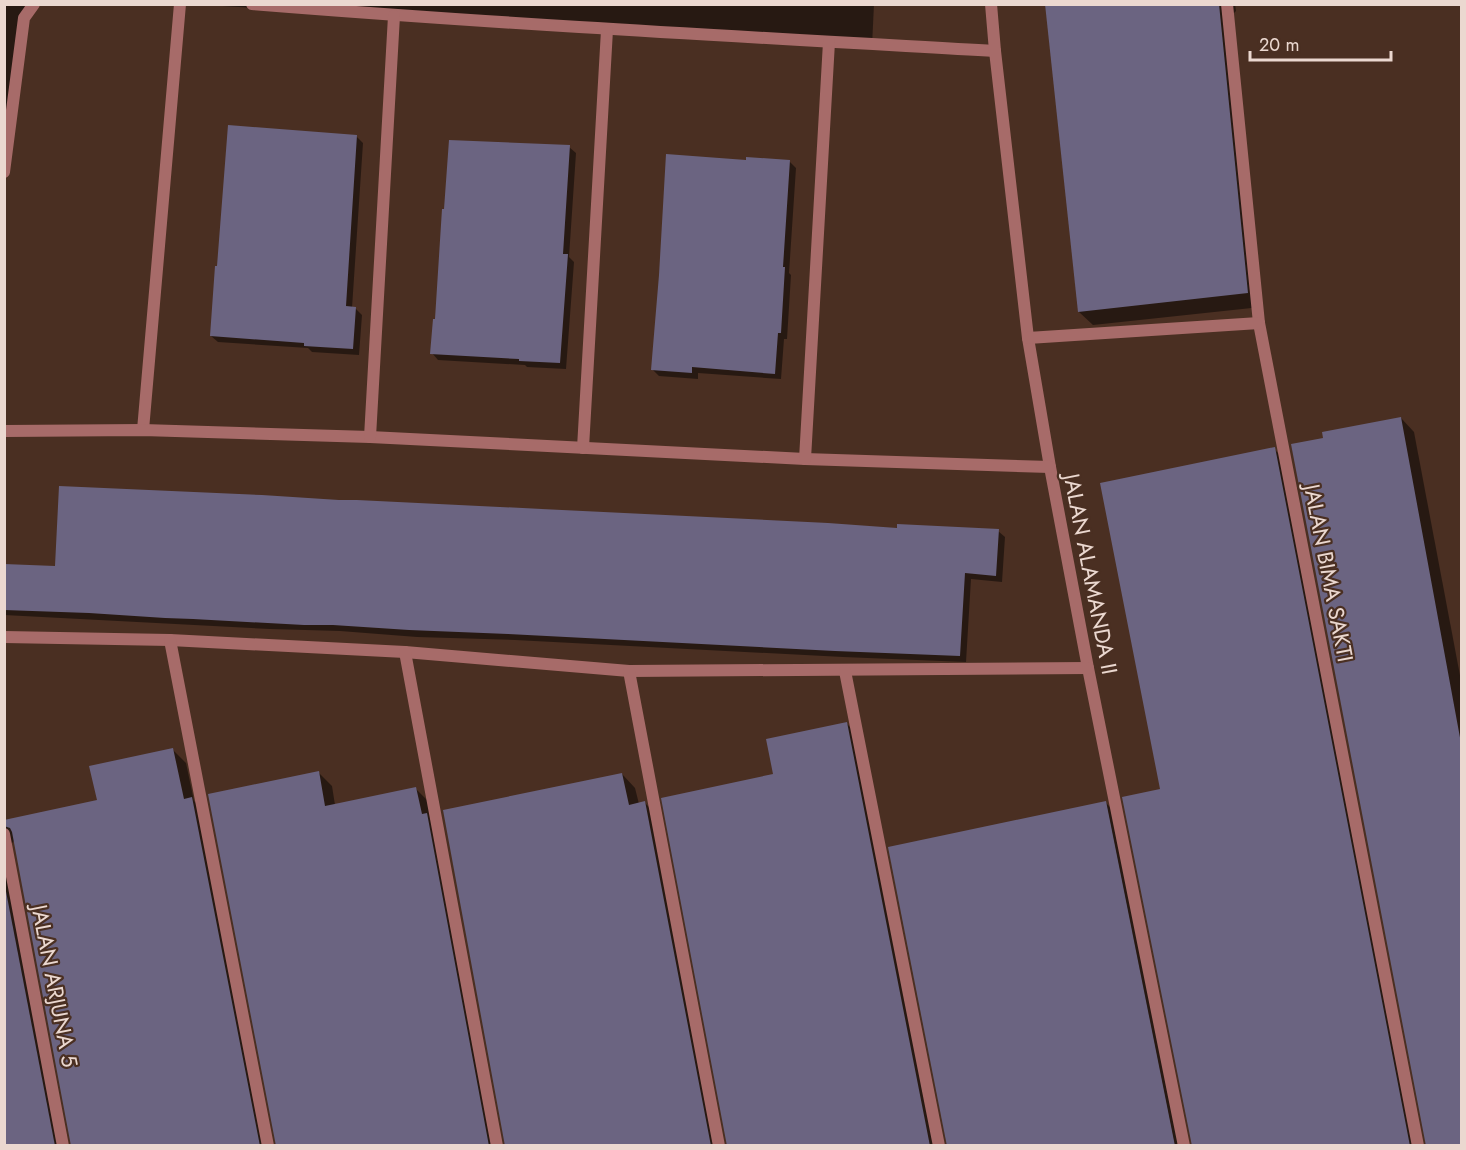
<svg xmlns="http://www.w3.org/2000/svg" width="1466" height="1150" font-family="Jost,sans-serif">
	<rect width="100%" height="100%" fill="#4a2f22"/>
	<g fill="#0007">
		<polygon points="4,4 25,4 21,70 4,122"/>
		<polygon points="189,4 874,4 872,46"/>
		<polygon points="1047,4 1235,4 1236,11 1233,14 1261,307 1093,325 1079,312"/>
		<polygon points="356,136 363,143 352,308 356,309 362,315 359,355 312,352 308,348 218,342 211,336"/>
		<polygon points="569,147 576,153 569,257 574,262 566,369 527,367 525,365 438,360 432,353"/>
		<polygon points="789,161 796,168 789,273 791,275 787,339 784,339 781,379 698,373 698,379 659,376 653,370 747,162"/>
		<polygon points="1401,418 1414,432 1462,686 1462,1146 1427,1146 1325,439"/>
		<polygon points="1274,449 1288,463 1420,1146 1193,1146 1162,791"/>
		<polygon points="898,530 998,531 1005,537 1002,582 971,579 966,662 843,657 515,640 417,637 340,631 270,629 4,615 4,565 56,568"/>
		<polygon points="846,723 860,737 941,1146 728,1146 775,775"/>
		<polygon points="172,749 186,763 194,801 205,812 270,1146 72,1146 15,840 10,845 65,1146 4,1146 4,821 99,802"/>
		<polygon points="318,772 332,786 335,805 415,788 429,802 499,1146 277,1146"/>
		<polygon points="622,774 635,788 639,804 645,803 658,816 721,1146 506,1146"/>
		<polygon points="1106,803 1119,816 1186,1146 948,1146"/>
	</g>
	<g fill="#6b6481">
		<polygon points="1045,4 1219,4 1248,293 1078,312"/>
		<polygon points="228,125 357,135 346,306 356,307 353,349 304,346 304,343 210,336 215,266 217,266"/>
		<polygon points="449,140 570,145 563,254 568,254 560,363 519,361 519,359 430,354 433,319 435,319 442,209 444,209"/>
		<polygon points="666,154 746,160 746,157 790,160 783,267 785,267 781,333 778,333 775,374 692,367 692,373 651,370 659,275"/>
		<polygon points="1401,417 1461,743 1461,1146 1426,1146 1291,444 1323,438 1322,432"/>
		<polygon points="1275,447 1410,1146 1192,1146 1122,797 1160,789 1100,483"/>
		<polygon points="59,486 262,495 339,500 357,500 828,523 897,528 897,524 999,529 996,576 965,573 960,656 835,651 508,634 409,630 333,625 304,625 193,619 165,618 89,613 4,610 4,564 55,566"/>
		<polygon points="847,722 930,1146 727,1146 661,798 773,774 766,739"/>
		<polygon points="173,748 184,799 192,797 260,1146 71,1146 12,832 10,828 4,826 4,820 97,800 89,766"/>
		<polygon points="319,771 325,806 416,787 422,814 427,813 489,1146 276,1146 208,794"/>
		<polygon points="622,773 629,805 645,801 711,1146 505,1146 443,810"/>
		<polygon points="1106,801 1175,1146 947,1146 888,847"/>
		<polygon points="4,881 55,1146 4,1146"/>
	</g>
	<g fill="none" stroke-linecap="round" stroke-linejoin="round">
		<g stroke="#a76b69" stroke-width="12">
			<path d="M 252,4 C 500,24 747,37 995,51"/>
			<polyline points="991,4 995,51 1028,338 1050,467 1088,668 1184,1146"/>
			<polyline points="1227,4 1259,323 1418,1146"/>
			<polyline points="4,172 24,18 34,4"/>
			<polyline points="1028,338 1259,323"/>
			<polyline points="143,430 180,4"/>
			<polyline points="4,431 143,430 370,437 805,459 1050,467"/>
			<polyline points="370,437 394,16"/>
			<polyline points="583,448 607,30"/>
			<polyline points="805,459 829,42"/>
			<polyline points="4,637 170,640 405,652 629,671 1088,668"/>
			<polyline points="170,640 268,1146"/>
			<polyline points="405,652 497,1146"/>
			<polyline points="629,671 719,1146"/>
			<polyline points="845,671 939,1146"/>
			<polyline points="4,834 63,1146"/>
		</g>
	</g>
	<g text-anchor="middle" dominant-baseline="central" stroke-width="4.5" stroke-linejoin="round" paint-order="stroke">
		<g font-size="22" fill="#ebd8d0" stroke="#4a2f22">
			<text transform="translate(1329 573) rotate(79)">JALAN BIMA SAKTI</text>
			<text transform="translate(1091 574) rotate(79)">JALAN ALAMANDA II</text>
			<text transform="translate(55 986) rotate(79)">JALAN ARJUNA 5</text>
		</g>
	</g>
	<rect width="1466" height="1150" fill="none" stroke="#ebd8d0" stroke-width="12"/>
	<path d="M1250 51v9h141v-9" fill="none" stroke="#ebd8d0" stroke-width="3"/>
	<text x="1259" y="51" font-size="18" fill="#ebd8d0" stroke="#4a2f22" stroke-width="4.5" paint-order="stroke">20 m</text>
</svg>
